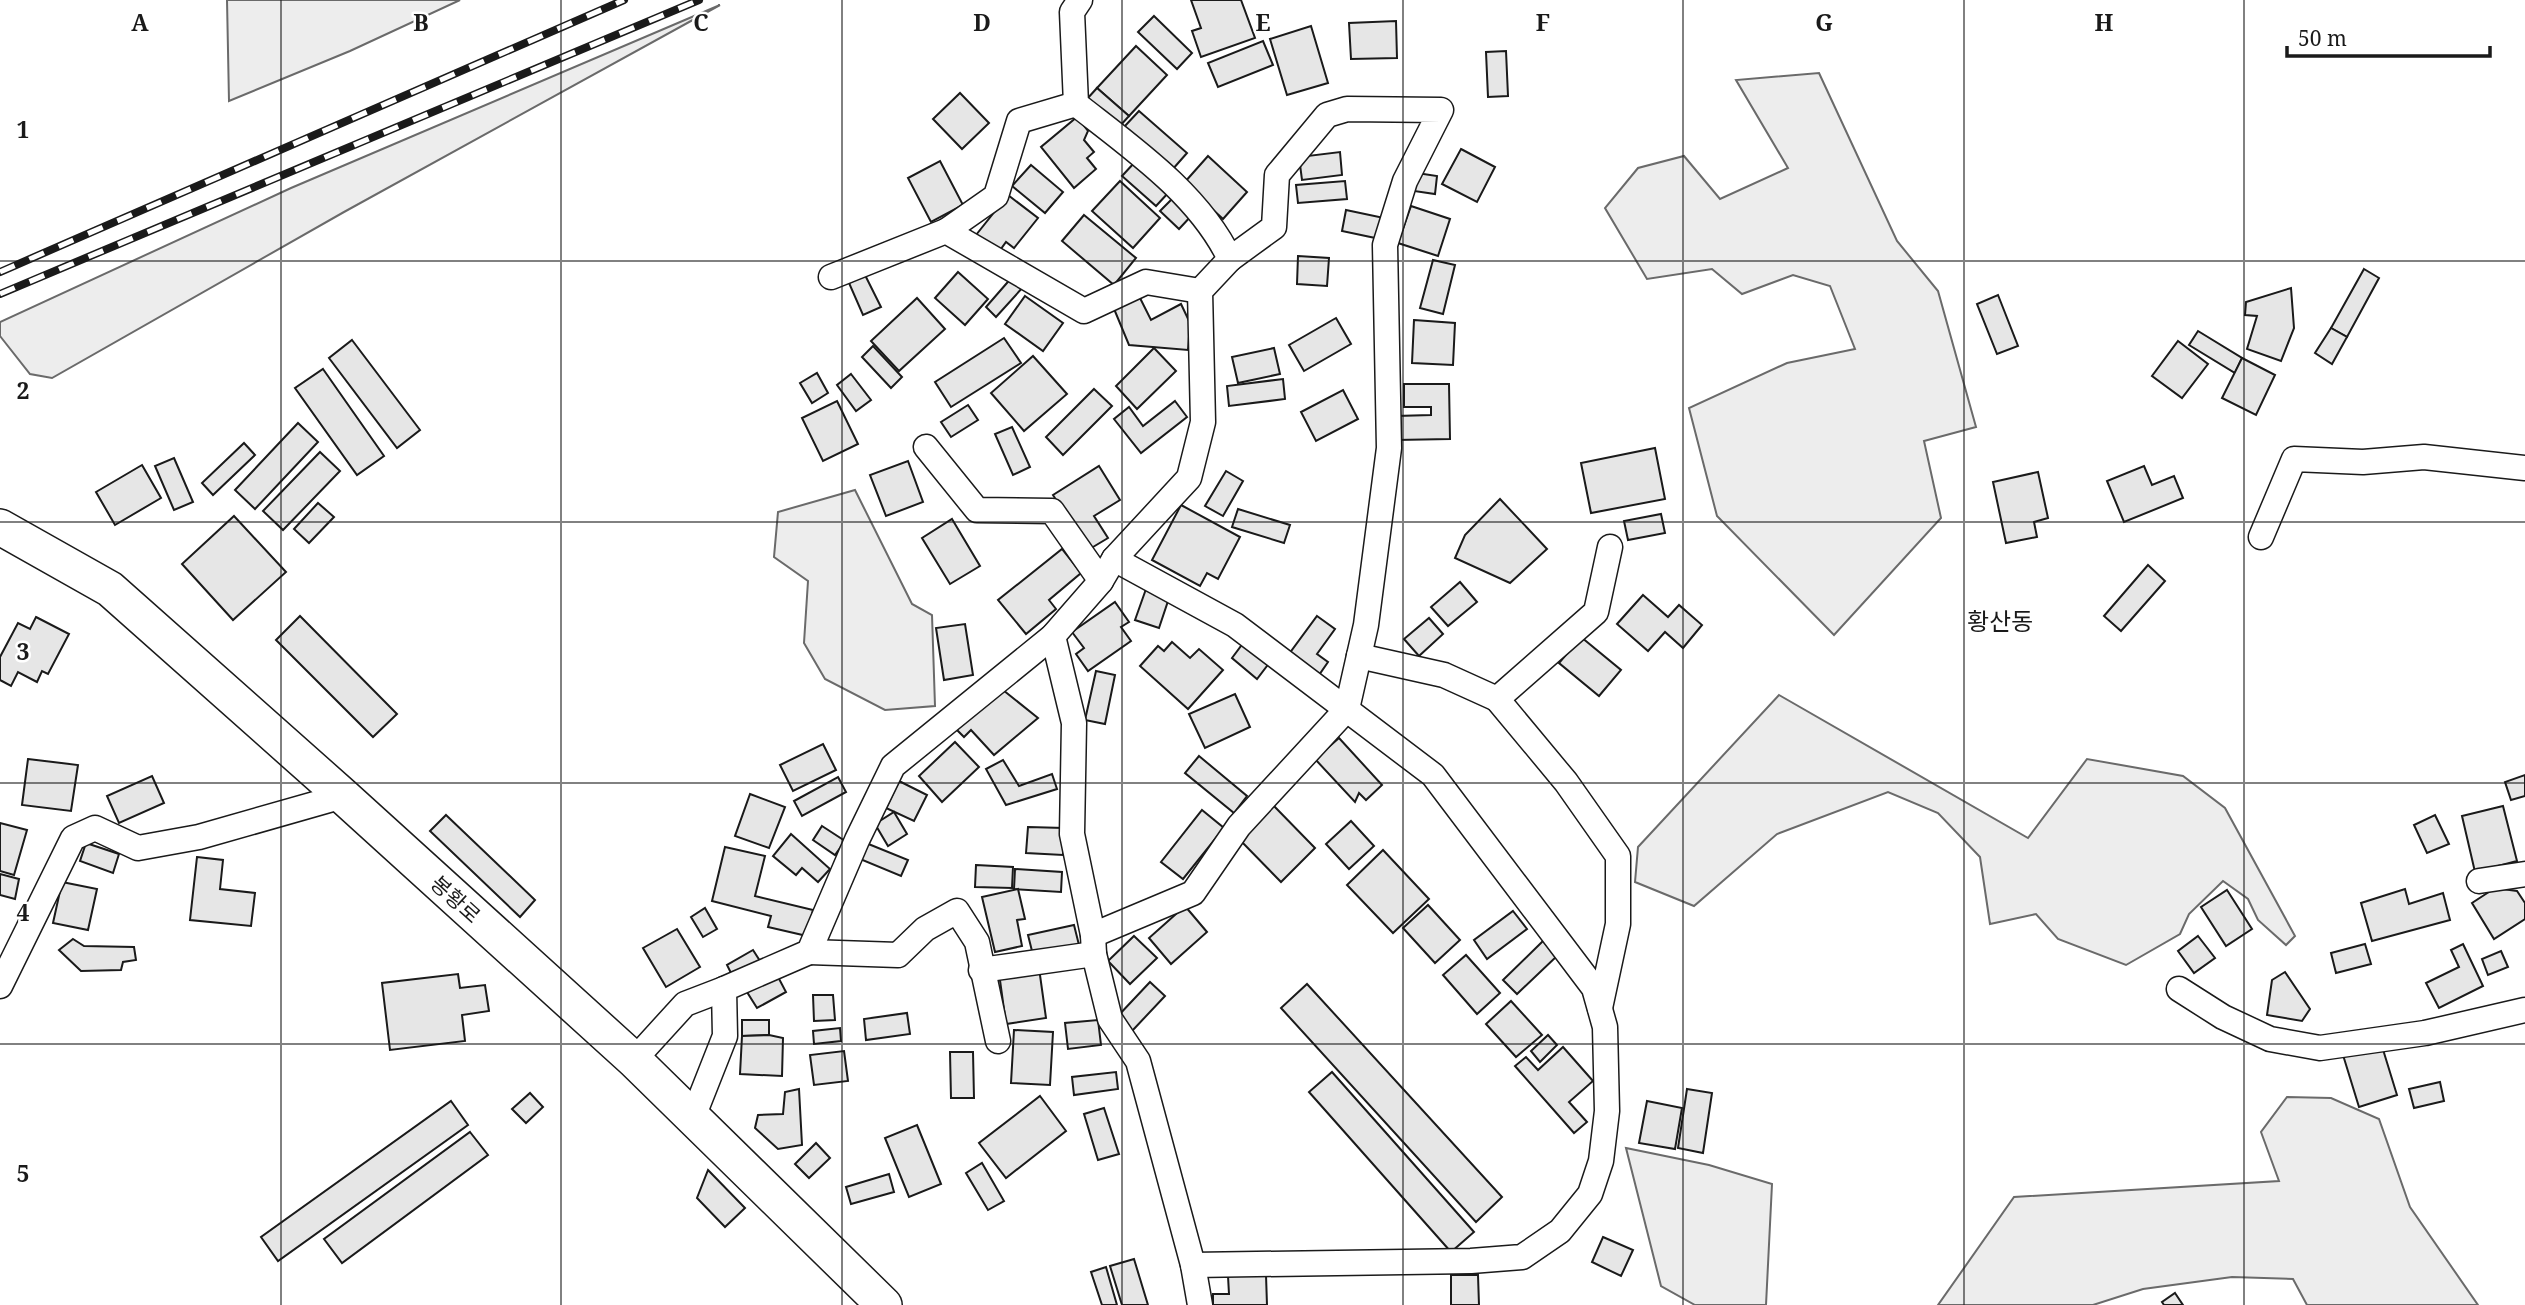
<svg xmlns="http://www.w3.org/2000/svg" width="2525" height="1305" font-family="'Noto Serif','Noto Sans KR',serif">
	<rect width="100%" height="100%" fill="#fff"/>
	<g fill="#ededed" stroke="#6a6a6a" stroke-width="2">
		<polygon points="227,0 460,0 350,51 229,101"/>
		<polygon points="720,5 344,212 52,378 30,374 0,336 0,322 291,188"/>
		<polygon points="1819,73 1897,241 1938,291 1976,427 1924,441 1941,518 1834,635 1717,516 1689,408 1787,363 1855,349 1830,286 1793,275 1742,294 1712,269 1647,279 1605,208 1638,168 1684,156 1720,199 1788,168 1736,80"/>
		<polygon points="855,490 912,604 932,615 935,706 885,710 825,679 804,643 808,581 774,557 778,512"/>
		<polygon points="1779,695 2028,838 2087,759 2183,776 2225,808 2295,936 2286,945 2258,920 2248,899 2223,881 2189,914 2180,934 2126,965 2058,939 2036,914 1990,924 1980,857 1938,813 1888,792 1777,834 1694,906 1635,882 1638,847"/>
		<polygon points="2287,1097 2331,1098 2379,1119 2410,1207 2478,1305 2307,1305 2293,1279 2232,1277 2143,1289 2093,1305 1938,1305 2014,1197 2279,1181 2261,1132"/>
		<polygon points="1626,1148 1709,1165 1772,1184 1766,1305 1695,1305 1661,1286"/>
	</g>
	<g fill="#e6e6e6" stroke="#1a1a1a" stroke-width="2">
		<polygon points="1191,0 1241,0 1255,38 1201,57 1192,31 1201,28"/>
		<polygon points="1154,16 1192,53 1177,69 1138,32"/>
		<polygon points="1396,21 1397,58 1351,59 1349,23"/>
		<polygon points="1311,26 1328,83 1287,95 1270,39"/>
		<polygon points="1263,41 1273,65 1218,87 1208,63"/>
		<polygon points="1136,46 1167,75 1129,116 1097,88"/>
		<polygon points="1506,51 1508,96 1488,97 1486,52"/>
		<polygon points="1097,88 1129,116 1119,127 1087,99"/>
		<polygon points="960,93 989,123 962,149 933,119"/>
		<polygon points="1139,111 1187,153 1172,170 1124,127"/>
		<polygon points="1077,117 1088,131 1084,140 1094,152 1087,158 1096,169 1074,188 1041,147"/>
		<polygon points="1461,149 1495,167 1477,202 1442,184"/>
		<polygon points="1340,152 1342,175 1302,180 1299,157"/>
		<polygon points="1208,156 1247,192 1223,219 1184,183"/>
		<polygon points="940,161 963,205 931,222 908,178"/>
		<polygon points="1135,162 1169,192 1156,206 1122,176"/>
		<polygon points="1031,165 1063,192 1045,213 1012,186"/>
		<polygon points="1417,173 1437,176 1435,194 1414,191"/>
		<polygon points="1120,181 1160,218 1133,248 1092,211"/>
		<polygon points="1345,181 1347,199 1298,203 1296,185"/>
		<polygon points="1008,195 1038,218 1014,248 1006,242 998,253 976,235"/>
		<polygon points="1174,197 1193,214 1179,229 1160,211"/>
		<polygon points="1411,206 1450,219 1438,256 1398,243"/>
		<polygon points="1346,210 1384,218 1380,239 1342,231"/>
		<polygon points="1084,215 1136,258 1114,285 1062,241"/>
		<polygon points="1298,256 1329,258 1327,286 1297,284"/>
		<polygon points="1433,260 1455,265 1443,314 1420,308"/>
		<polygon points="2364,269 2379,278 2347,337 2331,328"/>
		<polygon points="958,272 988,299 965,325 935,298"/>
		<polygon points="865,275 881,307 863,315 849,283"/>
		<polygon points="1013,276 1024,286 996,317 986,307"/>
		<polygon points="2291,288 2294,328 2281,361 2247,349 2257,316 2245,315 2246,302"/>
		<polygon points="1138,294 1151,320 1181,304 1190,323 1188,350 1129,345 1112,304"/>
		<polygon points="1998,295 2018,346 1997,354 1977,304"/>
		<polygon points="1025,296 1063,323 1043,351 1005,324"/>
		<polygon points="917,298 945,329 899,371 871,341"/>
		<polygon points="1336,318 1351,344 1304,371 1289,345"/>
		<polygon points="1414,320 1455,323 1453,365 1412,363"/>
		<polygon points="2331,328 2347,337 2332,364 2315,353"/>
		<polygon points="2198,331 2242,358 2235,373 2189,345"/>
		<polygon points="1004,338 1021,363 951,407 935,382"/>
		<polygon points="352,340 420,430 397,448 329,358"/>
		<polygon points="2178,341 2208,364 2182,398 2152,376"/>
		<polygon points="873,346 902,377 891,388 862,357"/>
		<polygon points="1154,348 1176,371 1137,409 1116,386"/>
		<polygon points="1274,348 1280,374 1238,383 1232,357"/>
		<polygon points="1033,356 1067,394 1024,431 991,393"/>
		<polygon points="2242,358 2275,375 2256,415 2222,398"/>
		<polygon points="323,369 384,456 357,475 295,388"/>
		<polygon points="817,373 828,393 812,403 800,383"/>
		<polygon points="851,374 871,400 856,411 837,385"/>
		<polygon points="1283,379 1285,399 1229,406 1227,386"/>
		<polygon points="1404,384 1449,384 1450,439 1396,440 1396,416 1431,415 1431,407 1404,407"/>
		<polygon points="1094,389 1112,406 1063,455 1046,437"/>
		<polygon points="1343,390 1358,419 1316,441 1301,412"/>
		<polygon points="837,401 858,444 823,461 802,418"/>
		<polygon points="1175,401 1187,417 1141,453 1114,419 1129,407 1143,426"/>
		<polygon points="968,405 978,420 951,437 941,422"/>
		<polygon points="298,423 318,442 255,509 235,490"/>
		<polygon points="1012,427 1030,467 1013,475 995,434"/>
		<polygon points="244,443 255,455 213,495 202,483"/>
		<polygon points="1655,448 1665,499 1591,513 1581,463"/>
		<polygon points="320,452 340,471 283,530 263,511"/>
		<polygon points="174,458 193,502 174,510 155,466"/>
		<polygon points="908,461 923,502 886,516 870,475"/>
		<polygon points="142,465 161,498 115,525 96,492"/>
		<polygon points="1099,466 1120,500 1094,516 1108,538 1088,550 1053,495"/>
		<polygon points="2144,466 2152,485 2174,476 2183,498 2124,522 2107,481"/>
		<polygon points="1226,471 1243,481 1223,516 1205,506"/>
		<polygon points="2038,472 2048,518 2034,522 2037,537 2006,543 1993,482"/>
		<polygon points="1500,499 1547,549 1510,583 1455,558 1465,535"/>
		<polygon points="318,503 334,517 309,543 294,529"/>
		<polygon points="1181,505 1240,537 1218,579 1207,573 1200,586 1152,560"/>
		<polygon points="1238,509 1290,525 1284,543 1232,527"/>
		<polygon points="1661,514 1665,533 1628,540 1624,521"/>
		<polygon points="234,516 286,572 233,620 182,564"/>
		<polygon points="952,519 980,566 950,584 922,538"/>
		<polygon points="1062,549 1081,573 1049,600 1056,609 1026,634 998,600"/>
		<polygon points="2148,565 2165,581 2121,631 2104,616"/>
		<polygon points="1460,582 1477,602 1448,626 1431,607"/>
		<polygon points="1146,589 1169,598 1159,628 1135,620"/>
		<polygon points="1643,595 1668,617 1679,605 1702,625 1683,648 1665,632 1648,651 1617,624"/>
		<polygon points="1115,602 1129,622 1121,627 1131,641 1088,671 1076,654 1084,648 1072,632"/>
		<polygon points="300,616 397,714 373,737 276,640"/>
		<polygon points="1317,616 1335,629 1317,654 1328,662 1319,675 1289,654"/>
		<polygon points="36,617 69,634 48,674 42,671 37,682 18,672 11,686 0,680 0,657 18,623 30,629"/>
		<polygon points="1429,618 1443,634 1419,656 1404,639"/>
		<polygon points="965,624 973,675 944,680 936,628"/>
		<polygon points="1581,637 1621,670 1599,696 1559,663"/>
		<polygon points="1172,642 1190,658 1199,649 1223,670 1188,709 1140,666 1158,646 1164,651"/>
		<polygon points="1244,642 1270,662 1257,679 1232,658"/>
		<polygon points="1096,671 1115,675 1105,724 1085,720"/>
		<polygon points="1003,690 1038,718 994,755 971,730 964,737 955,728"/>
		<polygon points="1235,694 1250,727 1205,748 1189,714"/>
		<polygon points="1339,738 1382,785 1366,800 1359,793 1355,802 1315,759"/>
		<polygon points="955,742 979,767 942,802 919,776"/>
		<polygon points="823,744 836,770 793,791 780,765"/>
		<polygon points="1199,756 1247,796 1234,813 1185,773"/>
		<polygon points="28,759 78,765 71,811 22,805"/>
		<polygon points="1003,760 1019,786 1052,774 1057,789 1006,805 986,769"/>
		<polygon points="2525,775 2525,796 2511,800 2505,782"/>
		<polygon points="152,776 164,803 119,823 107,796"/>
		<polygon points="838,777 846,792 802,816 794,801"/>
		<polygon points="899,781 927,795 914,821 886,808"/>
		<polygon points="750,794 785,807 769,848 735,836"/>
		<polygon points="1272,804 1315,848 1281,882 1238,838"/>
		<polygon points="2503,806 2517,861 2475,872 2462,816"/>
		<polygon points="1202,810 1224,828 1183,879 1161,862"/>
		<polygon points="894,812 907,834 888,846 875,824"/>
		<polygon points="446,815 535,900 520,917 430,831"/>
		<polygon points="2435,815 2449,844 2427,853 2414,825"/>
		<polygon points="1351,821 1374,846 1349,869 1326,844"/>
		<polygon points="0,823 27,830 14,875 0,871"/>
		<polygon points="822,826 845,841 835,855 813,840"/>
		<polygon points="1028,827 1064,828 1063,855 1026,853"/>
		<polygon points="791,834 830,869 818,882 802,868 796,875 773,856"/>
		<polygon points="86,843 119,854 113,873 80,861"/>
		<polygon points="866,843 908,860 901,876 860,859"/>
		<polygon points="725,847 765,856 755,896 813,910 807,936 768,927 771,916 712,901"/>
		<polygon points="1383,850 1429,899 1393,933 1347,885"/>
		<polygon points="197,857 223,860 220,889 255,893 251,926 190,920"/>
		<polygon points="976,865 1013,867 1012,888 975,887"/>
		<polygon points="1015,869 1062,872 1061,892 1014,889"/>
		<polygon points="0,874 19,879 15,899 0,895"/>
		<polygon points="62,882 97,889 88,930 53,923"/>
		<polygon points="2495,888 2517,891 2525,903 2525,919 2494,939 2472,903"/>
		<polygon points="1018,889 1025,919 1017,920 1022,946 995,952 982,897"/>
		<polygon points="2405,889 2409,904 2443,893 2450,920 2372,941 2361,903"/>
		<polygon points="2227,890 2252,929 2226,946 2201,907"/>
		<polygon points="1428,905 1460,940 1435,963 1403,928"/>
		<polygon points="1185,906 1207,932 1171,964 1149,938"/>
		<polygon points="705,908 717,929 703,937 691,917"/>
		<polygon points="1513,911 1527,929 1487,959 1474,940"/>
		<polygon points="1074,925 1079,945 1033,955 1028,935"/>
		<polygon points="677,929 700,967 666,987 643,948"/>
		<polygon points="1134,936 1157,958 1130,984 1108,961"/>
		<polygon points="2198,936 2215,958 2194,973 2178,951"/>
		<polygon points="73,939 84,946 134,947 136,960 123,962 121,970 81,971 59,950"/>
		<polygon points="1543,941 1557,956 1517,994 1503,980"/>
		<polygon points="2365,944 2371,964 2336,973 2331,953"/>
		<polygon points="2463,944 2483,986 2439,1008 2426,983 2459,967 2451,950"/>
		<polygon points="753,950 760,961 733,977 727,965"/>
		<polygon points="2501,951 2508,967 2488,975 2482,959"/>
		<polygon points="1466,955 1500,993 1477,1014 1443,975"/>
		<polygon points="1039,968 1046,1018 1006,1024 999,973"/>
		<polygon points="2285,972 2310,1009 2302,1021 2267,1015 2272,980"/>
		<polygon points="458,974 460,988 485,985 489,1011 462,1015 465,1041 390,1050 382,983"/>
		<polygon points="777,975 786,992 757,1008 747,992"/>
		<polygon points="1150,982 1165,996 1132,1031 1117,1017"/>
		<polygon points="1307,984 1502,1197 1476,1222 1281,1008"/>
		<polygon points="813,995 833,995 835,1020 814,1021"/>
		<polygon points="1511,1001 1542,1035 1516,1057 1486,1024"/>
		<polygon points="907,1013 910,1034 866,1040 864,1019"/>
		<polygon points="742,1020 769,1020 769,1035 742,1036"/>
		<polygon points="1098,1020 1101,1045 1068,1049 1065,1023"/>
		<polygon points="840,1028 841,1041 814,1044 813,1031"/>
		<polygon points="1014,1030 1053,1032 1050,1085 1011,1083"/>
		<polygon points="769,1035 783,1038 782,1076 740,1074 742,1036"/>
		<polygon points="1548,1035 1557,1045 1540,1062 1531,1051"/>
		<polygon points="2381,1043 2397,1095 2359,1107 2343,1055"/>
		<polygon points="1563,1047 1593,1081 1569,1102 1587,1122 1574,1133 1515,1066 1526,1057 1538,1070"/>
		<polygon points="844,1051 848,1081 814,1085 810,1055"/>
		<polygon points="950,1052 973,1052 974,1098 951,1098"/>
		<polygon points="1116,1072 1118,1089 1074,1095 1072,1077"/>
		<polygon points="1332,1072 1474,1232 1451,1252 1309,1092"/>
		<polygon points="2440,1082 2444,1101 2414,1108 2409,1089"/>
		<polygon points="799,1089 802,1145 778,1149 755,1128 758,1115 783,1114 785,1092"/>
		<polygon points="1687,1089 1712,1093 1703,1153 1678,1148"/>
		<polygon points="530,1093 543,1107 526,1123 512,1109"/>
		<polygon points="1040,1096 1066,1131 1006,1178 979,1143"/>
		<polygon points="451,1101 468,1125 278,1261 261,1237"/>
		<polygon points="1647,1101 1682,1108 1675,1149 1639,1143"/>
		<polygon points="1104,1108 1119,1154 1098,1160 1084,1114"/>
		<polygon points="917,1125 941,1184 909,1197 885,1138"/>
		<polygon points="470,1132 488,1155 342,1263 324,1239"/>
		<polygon points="816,1143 830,1158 809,1178 795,1164"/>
		<polygon points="982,1163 1004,1201 988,1210 966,1173"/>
		<polygon points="708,1170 745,1208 725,1227 697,1198"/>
		<polygon points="889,1174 894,1192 851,1204 846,1187"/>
		<polygon points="1603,1237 1633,1250 1621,1276 1592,1262"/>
		<polygon points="1134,1259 1148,1305 1122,1305 1110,1266"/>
		<polygon points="1106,1267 1117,1305 1102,1305 1091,1272"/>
		<polygon points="1266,1275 1267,1305 1213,1305 1213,1294 1229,1294 1228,1276"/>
		<polygon points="1451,1275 1478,1275 1479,1305 1451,1305"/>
		<polygon points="2175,1293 2183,1305 2164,1305 2162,1302"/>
	</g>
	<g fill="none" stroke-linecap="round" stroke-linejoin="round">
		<g stroke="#1a1a1a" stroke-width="27">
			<g id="street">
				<polyline points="946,231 996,196 1019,121 1076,104"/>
				<polyline points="831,277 946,231 1084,311 1146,282 1200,291"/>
				<polyline points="926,447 977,510 1052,511 1101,581"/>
				<polyline points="2261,537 2294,459 2363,462 2424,457 2525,468"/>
				<polyline points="1114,559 1235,625 1433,775 1594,988 1605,1027 1607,1111 1601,1161 1590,1194 1560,1231 1522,1257 1471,1261 1193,1265"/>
				<polyline points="1053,636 1074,723 1072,834 1093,935 1094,954 1110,1019 1138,1061 1193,1265 1200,1305"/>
				<polyline points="1359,656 1444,675 1497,699 1596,612 1610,547"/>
				<polyline points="1497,699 1566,782 1618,856 1618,924 1600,1008"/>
				<polyline points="2479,881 2525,874"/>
				<polyline points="1093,935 1193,893 1239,826 1347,709 1366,625 1389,448 1385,245 1405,181 1441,110 1347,109 1327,115 1277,175 1274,227 1230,259"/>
				<polyline points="809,952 898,955 925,929 957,911 977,942 998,1041"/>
				<polyline points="981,970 1094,954"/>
				<polyline points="0,986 73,838 95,828 138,848 199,837 343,796"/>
				<polyline points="2179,989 2223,1017 2270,1039 2320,1048 2425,1033 2525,1010"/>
				<polyline points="634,1060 685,1004 724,989"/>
				<path d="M 693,1117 L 725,1036 L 724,989 L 809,952 L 857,840 L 893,766 L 1053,636 L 1101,581 L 1114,559 L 1189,478 L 1203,422 L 1200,291 L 1230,259 C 1199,194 1132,148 1076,104 L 1072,12 L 1080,0"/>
			</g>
		</g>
		<g stroke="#1a1a1a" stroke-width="38">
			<polyline id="secondary" points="0,527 110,589 343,796 634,1060 884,1305"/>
		</g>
		<use href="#street" stroke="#fff" stroke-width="24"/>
		<use href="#secondary" stroke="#fff" stroke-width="35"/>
		<g stroke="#1a1a1a" stroke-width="8">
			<g id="rail">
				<polyline points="0,272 624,0"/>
				<polyline points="0,294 699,0"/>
			</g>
		</g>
		<use href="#rail" stroke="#fff" stroke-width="5" stroke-dasharray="16" stroke-linecap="butt"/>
	</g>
	<path fill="none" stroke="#1a1a1a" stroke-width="2" stroke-opacity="0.55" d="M 281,0 L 281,1305M 561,0 L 561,1305M 842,0 L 842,1305M 1122,0 L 1122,1305M 1403,0 L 1403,1305M 1683,0 L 1683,1305M 1964,0 L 1964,1305M 2244,0 L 2244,1305M 0,261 L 2525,261M 0,522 L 2525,522M 0,783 L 2525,783M 0,1044 L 2525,1044"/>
	<g text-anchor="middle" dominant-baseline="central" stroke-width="5" stroke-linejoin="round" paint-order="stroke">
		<g font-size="21" fill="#1a1a1a" stroke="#fff">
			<text transform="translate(456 899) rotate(42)">봉황로</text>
		</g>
		<g font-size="24" fill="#1a1a1a" stroke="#fff">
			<text x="2000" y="620">황산동</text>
		</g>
	</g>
	<g font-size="23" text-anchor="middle" font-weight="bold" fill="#1a1a1a" stroke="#fff" stroke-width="5" stroke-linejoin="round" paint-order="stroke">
		<text x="140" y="31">A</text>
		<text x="421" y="31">B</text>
		<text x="701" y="31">C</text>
		<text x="982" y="31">D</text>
		<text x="1263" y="31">E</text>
		<text x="1543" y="31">F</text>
		<text x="1824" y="31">G</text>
		<text x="2104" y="31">H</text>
		<text x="23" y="138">1</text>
		<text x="23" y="399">2</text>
		<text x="23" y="660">3</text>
		<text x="23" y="921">4</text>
		<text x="23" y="1182">5</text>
	</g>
	<path d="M2287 46v10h203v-10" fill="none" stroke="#1a1a1a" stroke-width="3.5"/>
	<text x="2298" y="46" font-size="21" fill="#1a1a1a" stroke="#ffffff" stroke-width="5" paint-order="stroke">50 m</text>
</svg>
